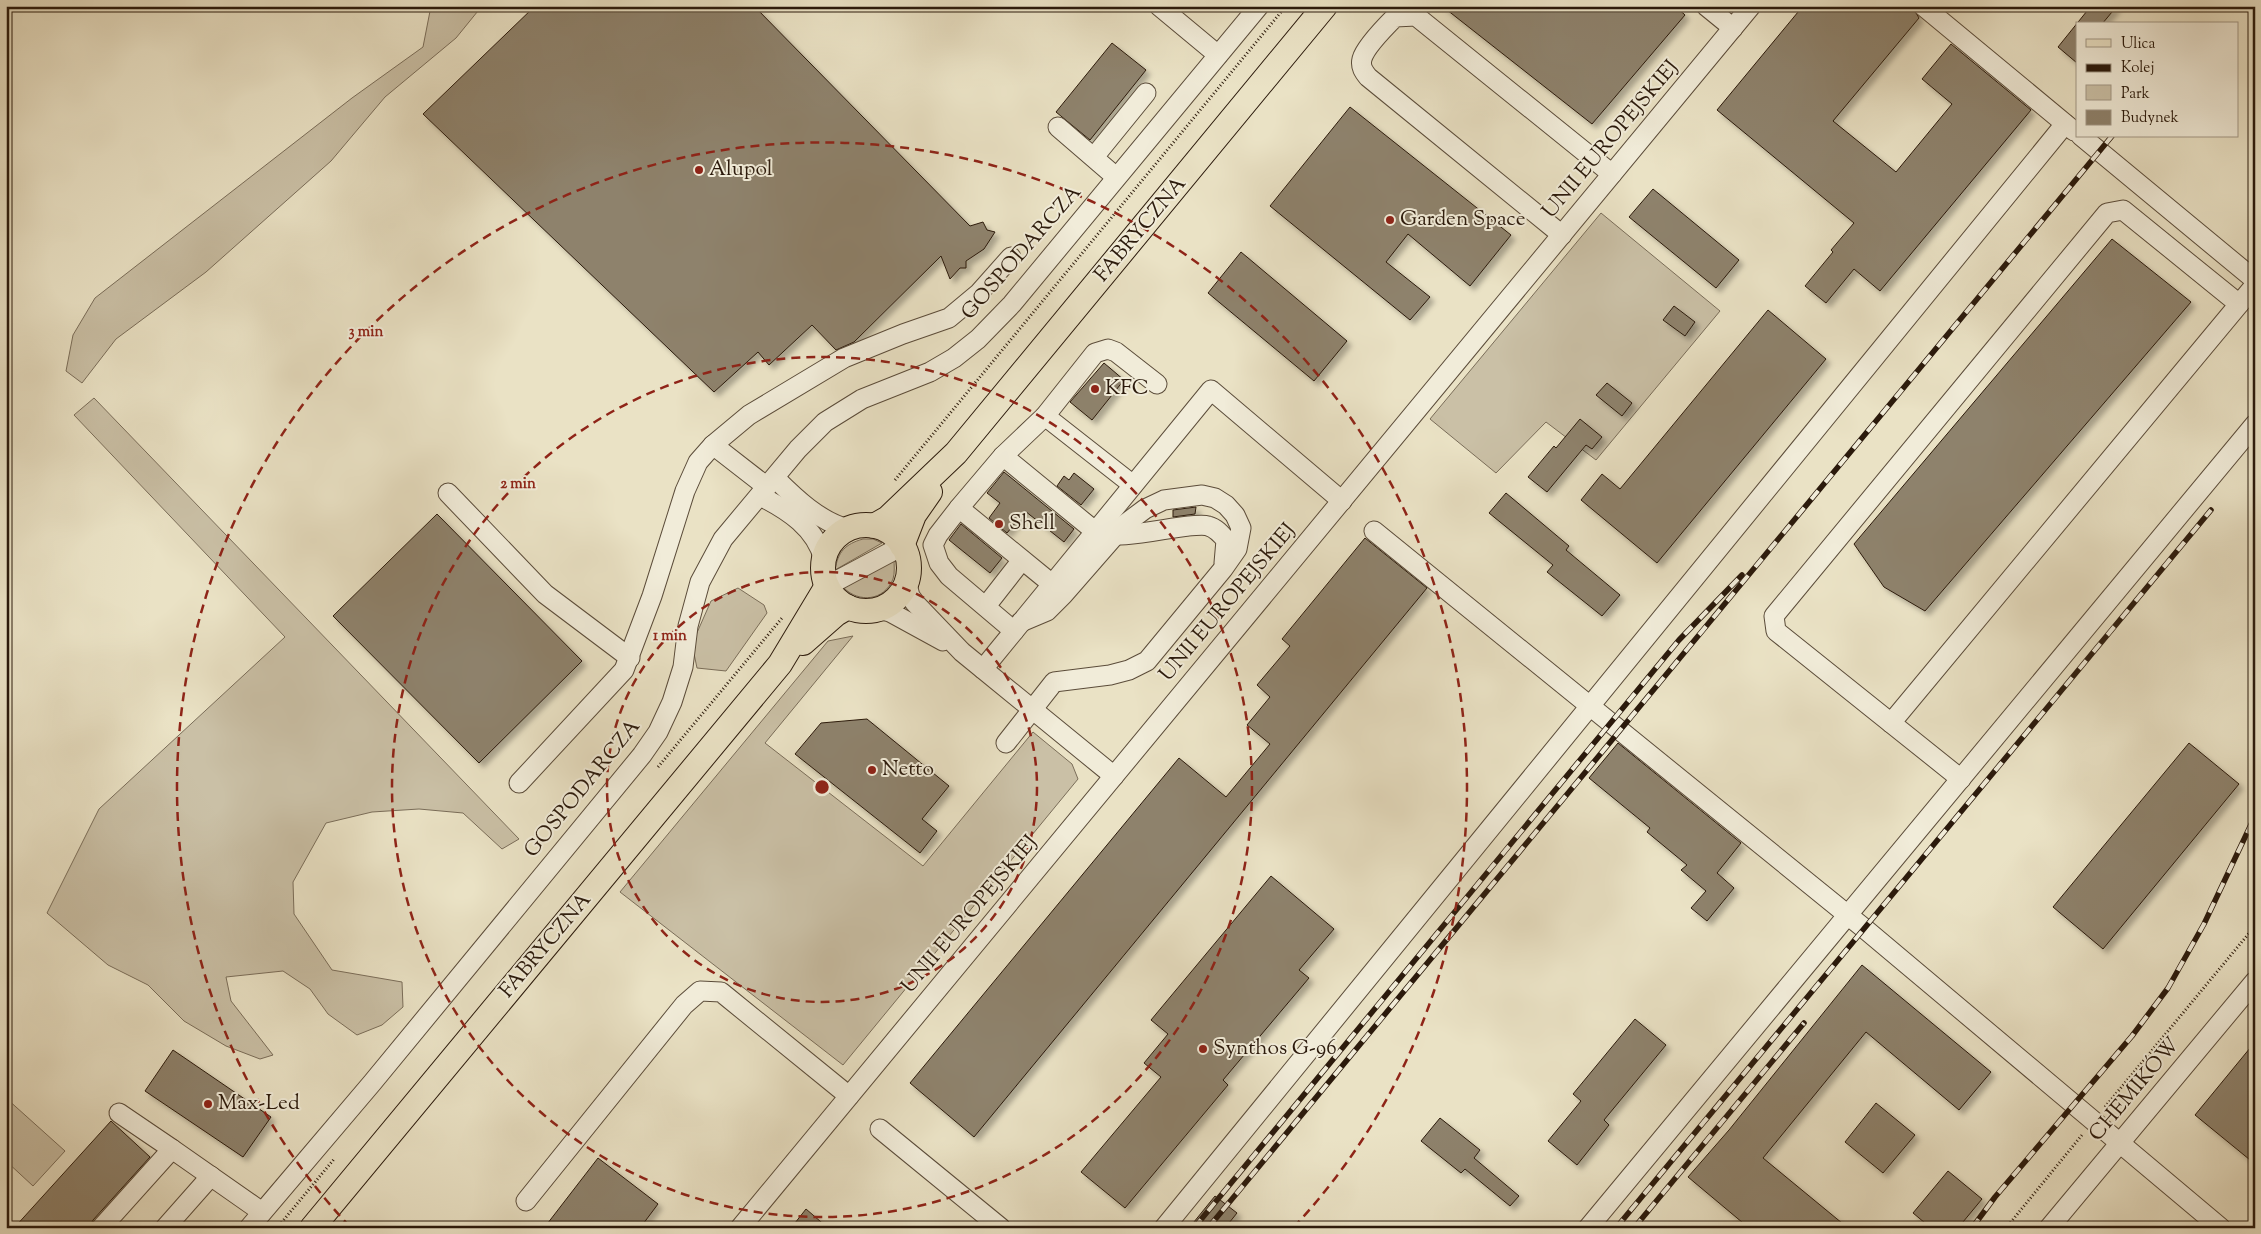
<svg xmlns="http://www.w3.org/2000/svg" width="2261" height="1234" font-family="'Sorts Mill Goudy',serif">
	<defs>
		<filter id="shadow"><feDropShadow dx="4.5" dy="4.5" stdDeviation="2.5" flood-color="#0004"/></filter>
	</defs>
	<rect width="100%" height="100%" fill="#eae2c5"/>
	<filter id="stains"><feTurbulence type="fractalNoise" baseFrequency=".004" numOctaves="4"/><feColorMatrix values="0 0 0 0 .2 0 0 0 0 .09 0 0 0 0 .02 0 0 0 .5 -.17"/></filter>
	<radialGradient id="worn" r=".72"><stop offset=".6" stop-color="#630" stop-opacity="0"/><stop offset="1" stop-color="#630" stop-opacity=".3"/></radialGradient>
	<g fill="#cac0a6" stroke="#7a6d59">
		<polygon points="431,6 482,6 456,38 385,97 331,161 206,272 116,339 82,383 66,371 73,335 95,298 352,98 423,47"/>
		<polygon points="1601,213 1720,311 1596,460 1546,422 1496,473 1430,419"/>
		<polygon points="94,398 519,839 502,849 463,813 419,809 372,812 326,823 293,882 294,914 332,970 402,982 403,1007 382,1025 357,1035 328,1014 310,989 283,971 226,977 231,1001 273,1055 260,1059 226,1046 184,1021 148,985 108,965 47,913 99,809 285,637 74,415"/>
		<path d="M 863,539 L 873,539 L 882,543 L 835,570 C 838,552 845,544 863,539 Z"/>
		<path d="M 894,559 C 894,565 895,573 893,579 C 884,601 859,603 844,588 Z"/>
		<polygon points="738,588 764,605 767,613 726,671 697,668 692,644 711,601"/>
		<polygon points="853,636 765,743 923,866 1033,732 1072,764 1078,779 843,1065 620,892 828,641"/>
		<polygon points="6,1098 65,1151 33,1186 6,1161"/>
	</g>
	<g fill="#8e826c" stroke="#2b1a0c" filter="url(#shadow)">
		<polygon points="535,6 754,6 970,226 983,222 987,230 995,232 984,249 966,261 966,268 960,268 950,279 941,256 854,342 836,350 812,325 769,365 758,352 714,392 423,114"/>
		<polygon points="1442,6 1675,6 1685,15 1592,124"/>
		<polygon points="1803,6 1912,6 1919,18 1833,121 1896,172 1952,104 1922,79 1951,44 2031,110 1880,291 1854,269 1826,303 1805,286 1833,252 1831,250 1854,223 1717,110"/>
		<polygon points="2091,6 2117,6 2102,24 2077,24 2077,63 2058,47"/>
		<polygon points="1112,43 1146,70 1090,140 1056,112"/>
		<polygon points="1350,107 1511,235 1470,286 1408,234 1386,262 1430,297 1410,320 1270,206"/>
		<polygon points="1653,189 1739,260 1716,288 1629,217"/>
		<polygon points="2112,239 2191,302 1925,611 1884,587 1854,544"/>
		<polygon points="1241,252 1347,341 1314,381 1208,293"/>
		<polygon points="1674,306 1695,322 1685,336 1663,320"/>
		<polygon points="1768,310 1826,359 1657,563 1581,500 1602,474 1620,489"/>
		<polygon points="1104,363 1124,380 1092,420 1070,402"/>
		<polygon points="1607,383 1632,403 1622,416 1596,395"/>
		<polygon points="1580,419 1602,437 1592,449 1586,445 1547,492 1528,477 1554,446 1556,448"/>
		<polygon points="1004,472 1074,529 1064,542 1025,511 1007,533 989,518 1000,503 987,493"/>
		<polygon points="1074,473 1094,489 1081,505 1057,486 1064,476 1069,480"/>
		<polygon points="1506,493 1569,546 1566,550 1620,595 1602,616 1547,572 1553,565 1489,513"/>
		<polygon points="1196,507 1195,514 1173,517 1173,510"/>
		<polygon points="437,514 582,661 479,763 333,616"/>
		<polygon points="961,524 1002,558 990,573 949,540"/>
		<polygon points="1365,538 1427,588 974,1137 910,1083 1179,758 1226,797 1270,744 1247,725 1270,697 1257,685 1290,646 1282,639"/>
		<polygon points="867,719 949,786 922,819 937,831 920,853 795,754 821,723"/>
		<polygon points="1618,743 1741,843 1717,873 1734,888 1707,921 1691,908 1706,891 1681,870 1687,865 1647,832 1650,828 1589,778"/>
		<polygon points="2189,743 2239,784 2103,949 2053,907"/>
		<polygon points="1271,876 1334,929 1299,970 1309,978 1223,1080 1228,1085 1125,1208 1081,1172 1161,1077 1144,1063 1168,1034 1151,1020"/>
		<polygon points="1862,965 1991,1072 1959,1110 1866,1032 1763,1158 1848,1228 1749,1228 1688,1177 1729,1130"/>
		<polygon points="1635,1019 1666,1045 1604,1120 1609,1125 1577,1165 1548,1141 1581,1101 1573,1094"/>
		<polygon points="2255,1042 2255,1164 2195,1115"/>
		<polygon points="173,1050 271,1117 243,1157 145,1091"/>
		<polygon points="1876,1103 1915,1135 1883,1173 1845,1142"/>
		<polygon points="1440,1118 1480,1150 1474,1158 1519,1196 1510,1206 1465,1169 1461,1173 1421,1141"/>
		<polygon points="111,1121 150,1157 93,1220 90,1226 14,1228"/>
		<polygon points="598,1158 658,1204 640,1228 544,1228"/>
		<polygon points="1948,1171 1982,1199 1958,1228 1931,1228 1913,1213"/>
		<polygon points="1215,1196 1237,1213 1225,1228 1189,1228"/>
		<polygon points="806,1209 828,1228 791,1228"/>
	</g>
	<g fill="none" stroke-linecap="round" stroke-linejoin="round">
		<g stroke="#5b4c3a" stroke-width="21">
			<g id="minor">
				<polyline points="1159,6 1218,55"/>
				<polyline points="1706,6 1733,28"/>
				<polyline points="1923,6 2074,131"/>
				<polyline points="1058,127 1116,177"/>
				<polyline points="2081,136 2255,280"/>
				<polyline points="1094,157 1146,93"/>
				<path d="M 1562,235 L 1368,77 C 1364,72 1360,67 1362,59 C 1365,47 1386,26 1395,17 L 1416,16 L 1612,174"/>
				<polyline points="1045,416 1133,485"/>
				<path d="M 1003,456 L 1096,532 C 1115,541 1165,528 1189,526 C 1195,526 1202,524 1208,526 C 1216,528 1221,534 1226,540 L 1224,563"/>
				<path d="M 775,478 C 796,499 819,521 848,529"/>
				<polyline points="767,487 713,445 749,415 844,358 903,334 949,318 979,293 1011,257"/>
				<polyline points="448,493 545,594 630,658"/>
				<path d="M 760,496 C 788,510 816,528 824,560"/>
				<polyline points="959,508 1003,456 1045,416 1095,353 1108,349 1116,352 1157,384"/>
				<polyline points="1374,531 1865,929 2221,1228"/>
				<polyline points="906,581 910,596 915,603 962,652 1114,776"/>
				<polyline points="827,586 902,546"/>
				<polyline points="986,606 1022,560"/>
				<polyline points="876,609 890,612 943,641"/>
				<polyline points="1014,631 949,576 939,563 933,545 938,535 959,508 1052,584"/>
				<polyline points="983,669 1211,390 1342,501"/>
				<polyline points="1891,723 1776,631 1774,616 2107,213 2123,210 2239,304"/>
				<polyline points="1006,743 1054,682 1110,675 1129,670 1147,661 1223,569 1237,549 1241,528 1235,515 1226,505 1215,498 1202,495 1164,500 1145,509 1125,524 1063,595 1047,611 1021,622"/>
				<polyline points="1961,779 1891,723 2255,285"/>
				<polyline points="519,783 624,670 652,596 685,491 698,462 713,445"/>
				<polyline points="119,1113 172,1149"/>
				<polyline points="880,1129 1001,1228"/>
				<polyline points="526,1201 684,1005 700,991 721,992 849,1096"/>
				<polyline points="101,1228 172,1149 262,1212"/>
				<polyline points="165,1228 211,1176"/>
				<polyline points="249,1228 372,1083 642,755 658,732 672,702 683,667 688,626 700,582 723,539 798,449 825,422 862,399 930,372 954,358 978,339 1012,304 1259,6"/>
				<polyline points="740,1228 1751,6"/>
				<polyline points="1164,1228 2065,124"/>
				<polyline points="1588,1228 2255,424"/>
				<polyline points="2049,1228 2255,981"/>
			</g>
		</g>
		<g stroke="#2b1a0c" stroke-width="26">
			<g id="major">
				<circle cx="866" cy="568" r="43"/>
				<polyline points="874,526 888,518 956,453 1325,6"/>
				<polyline points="902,546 914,515 930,492"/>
				<polyline points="803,643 836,614 848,607"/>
				<polyline points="312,1228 780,664 827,586"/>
			</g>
		</g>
		<g stroke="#2b1a0c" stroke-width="3" stroke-dasharray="1 2.5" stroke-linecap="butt">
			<polyline points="895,480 1286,6"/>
			<polyline points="658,767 782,618"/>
			<polyline points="2105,1107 2255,926"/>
			<polyline points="277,1228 335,1158"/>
			<polyline points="2006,1228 2082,1135"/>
		</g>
		<use href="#minor" stroke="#f1ecd9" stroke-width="19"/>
		<use href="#major" stroke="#eae2c5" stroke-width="24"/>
		<g stroke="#2b1a0c" stroke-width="5.5">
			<g id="rail">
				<polyline points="1194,1228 1679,640 1742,575"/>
				<polyline points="1208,1228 2112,136"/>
				<polyline points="1616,1228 2211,510"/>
				<polyline points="1634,1228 1804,1023"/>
				<polyline points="1972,1228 1995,1197 2132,1036 2168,988 2204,924 2255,816"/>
			</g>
		</g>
		<use href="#rail" stroke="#f1ecd9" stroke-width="4" stroke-dasharray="11" stroke-linecap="butt"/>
	</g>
	<g fill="none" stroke="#8f2418" stroke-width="2.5" stroke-dasharray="9 6">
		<circle cx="822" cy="787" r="215"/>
		<circle cx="822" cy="787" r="430"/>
		<path d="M350 1227A645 645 0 1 1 1294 1227"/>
	</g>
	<g fill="#8f2418" stroke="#f1ecd9" stroke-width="2">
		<circle cx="699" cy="170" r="5"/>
		<circle cx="1390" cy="220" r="5"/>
		<circle cx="1095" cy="389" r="5"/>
		<circle cx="999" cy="524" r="5"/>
		<circle cx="872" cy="770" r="5"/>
		<circle cx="1203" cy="1049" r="5"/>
		<circle cx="208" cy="1104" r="5"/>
	</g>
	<g text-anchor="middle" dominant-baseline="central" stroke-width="4" stroke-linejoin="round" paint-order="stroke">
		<g font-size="21" fill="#2b1a0c" stroke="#f1ecd9">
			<text transform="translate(1611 140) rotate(-50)">UNII EUROPEJSKIEJ</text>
			<text transform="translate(1141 230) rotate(-50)">FABRYCZNA</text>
			<text transform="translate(1022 253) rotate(-49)">GOSPODARCZA</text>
			<text transform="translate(1228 603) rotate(-50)">UNII EUROPEJSKIEJ</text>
			<text transform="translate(583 789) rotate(-51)">GOSPODARCZA</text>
			<text transform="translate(970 915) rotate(-50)">UNII EUROPEJSKIEJ</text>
			<text transform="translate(546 946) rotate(-50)">FABRYCZNA</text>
			<text transform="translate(2135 1090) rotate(-50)">CHEMIKÓW</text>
		</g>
		<g font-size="21" fill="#2b1a0c" stroke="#f1ecd9" text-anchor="start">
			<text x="709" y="170">Alupol</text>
			<text x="1400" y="220">Garden Space</text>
			<text x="1105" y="389">KFC</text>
			<text x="1009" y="524">Shell</text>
			<text x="882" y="770">Netto</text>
			<text x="1213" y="1049">Synthos G-96</text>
			<text x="218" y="1104">Max-Led</text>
		</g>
	</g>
	<circle cx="822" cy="787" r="8" fill="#8f2418" stroke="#f1ecd9" stroke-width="2.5"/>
	<g font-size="15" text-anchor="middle" font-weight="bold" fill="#8f2418" stroke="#f1ecd9" stroke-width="4" stroke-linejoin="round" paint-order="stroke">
		<text x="366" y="336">3 min</text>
		<text x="518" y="488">2 min</text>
		<text x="670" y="640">1 min</text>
	</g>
	<rect width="2261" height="1234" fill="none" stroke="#eae2c5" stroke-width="25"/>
	<rect x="8" y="8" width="2246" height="1219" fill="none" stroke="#2b1a0c" stroke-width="2.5"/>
	<rect x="12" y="12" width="2236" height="1209" fill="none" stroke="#2b1a0c"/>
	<rect x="2076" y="22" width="162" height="115" fill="#f1ecd9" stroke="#a29887"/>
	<rect x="2086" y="39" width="25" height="8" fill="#eae2c5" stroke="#a29887"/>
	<text x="2121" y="48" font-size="15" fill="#2b1a0c">Ulica</text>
	<rect x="2086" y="64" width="25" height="8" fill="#2b1a0c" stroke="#a29887"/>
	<text x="2121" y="72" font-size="15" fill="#2b1a0c">Kolej</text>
	<rect x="2086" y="85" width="25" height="15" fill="#cac0a6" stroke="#a29887"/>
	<text x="2121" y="98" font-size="15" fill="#2b1a0c">Park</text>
	<rect x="2086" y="110" width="25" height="15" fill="#8e826c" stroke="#a29887"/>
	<text x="2121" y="122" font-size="15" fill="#2b1a0c">Budynek</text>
	<rect width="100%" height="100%" filter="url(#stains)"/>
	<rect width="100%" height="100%" fill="url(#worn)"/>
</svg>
